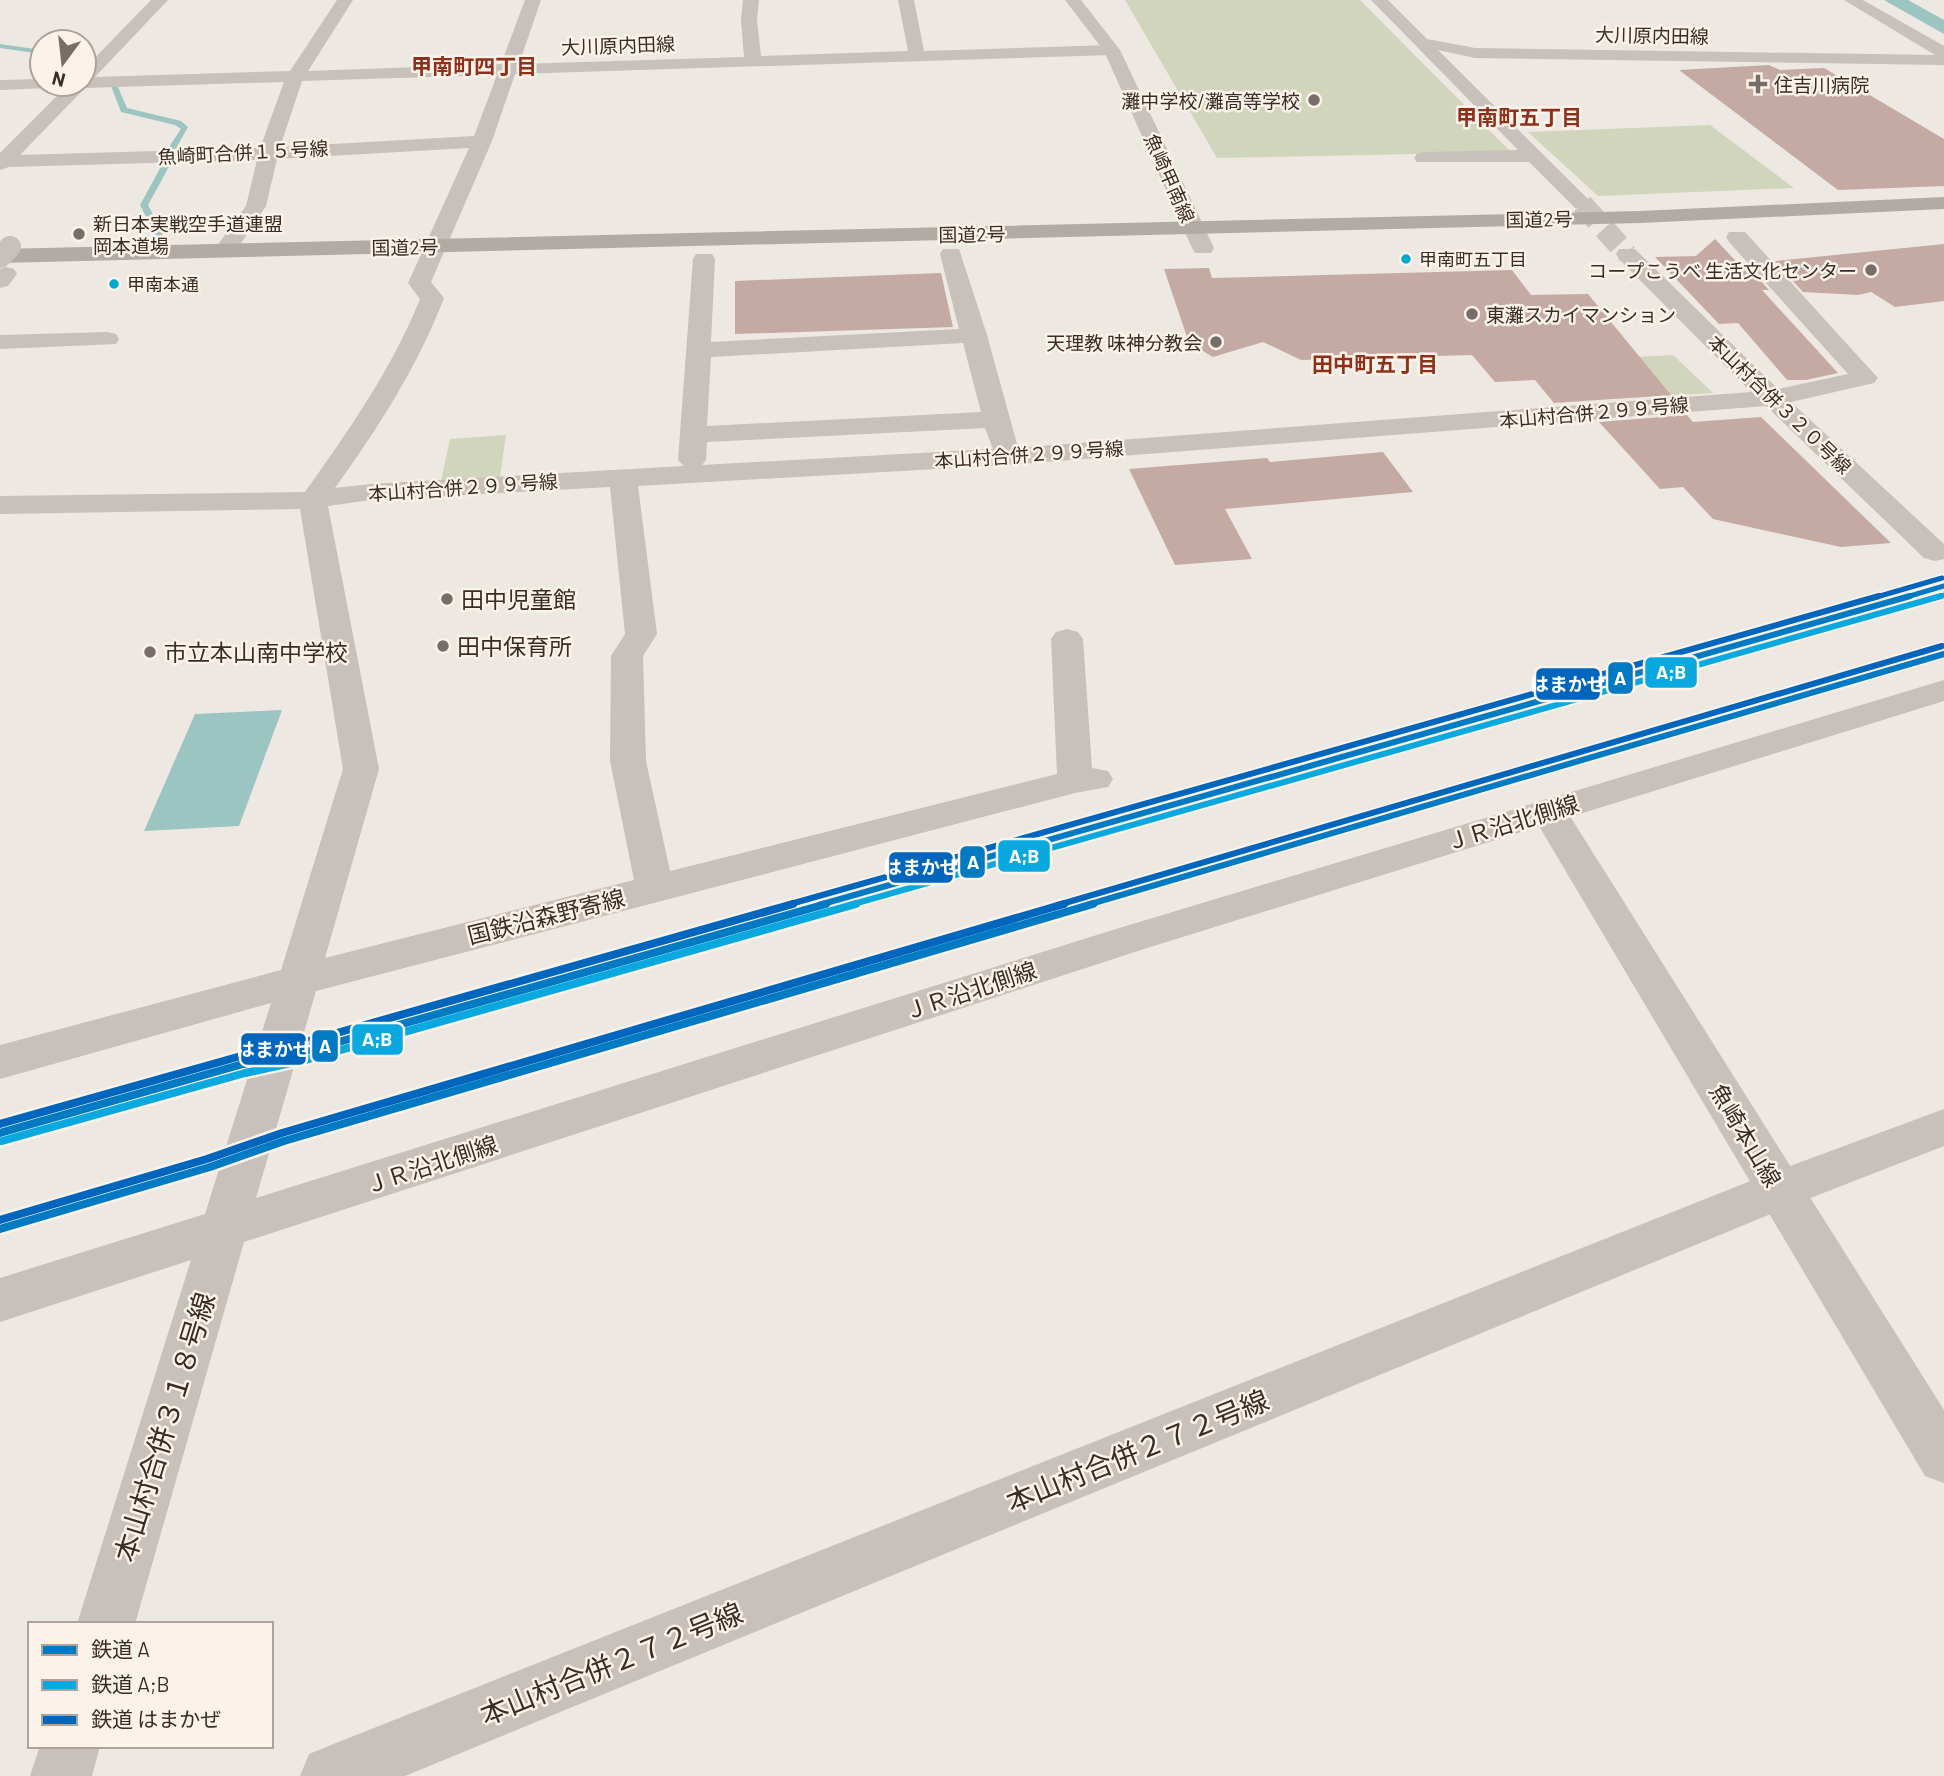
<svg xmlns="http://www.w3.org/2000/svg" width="1944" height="1776" font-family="Barlow,'Noto Sans JP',sans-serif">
	<rect width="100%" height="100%" fill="#eee8e2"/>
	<g fill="#d1d5bb">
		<polygon points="1125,0 1360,0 1511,152 1217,158"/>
		<polygon points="1710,125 1794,188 1598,196 1528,132"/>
		<polygon points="1673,355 1713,393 1614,399 1578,360"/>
		<polygon points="506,435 500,477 441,481 450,439"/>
	</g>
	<g fill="#9cc4c1">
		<polygon points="1884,0 1908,0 1944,20 1944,34"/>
		<polygon points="282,710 239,826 144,831 195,714"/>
	</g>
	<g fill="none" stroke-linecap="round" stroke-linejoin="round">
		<g fill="#9cc4c1" fill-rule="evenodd">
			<polygon points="0,44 42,50 42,54 0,48"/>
			<polygon points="42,63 42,76 35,72"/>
			<polygon points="110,83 117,85 127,108 181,121 188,127 174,152 167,150 181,129 175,125 121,112"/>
			<polygon points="167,161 171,163 148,205 163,234 159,237 155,234 140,205 163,163"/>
		</g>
	</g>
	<g fill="#c4aaa2">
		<polygon points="1769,65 1780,70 1824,68 1944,139 1944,186 1838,190 1679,70"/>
		<polygon points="1715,239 1749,275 1749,268 1769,290 1762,290 1838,373 1806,380 1787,380 1738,323 1719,324 1655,257 1696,256"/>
		<polygon points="1944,244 1944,301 1895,307 1871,292 1858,295 1803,292 1775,261"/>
		<polygon points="1209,268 1212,278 1512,270 1531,295 1588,294 1671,395 1554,403 1535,380 1495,382 1472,355 1301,360 1263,342 1213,357 1189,343 1164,269"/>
		<polygon points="941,273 953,327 735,334 735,281"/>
		<polygon points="1687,415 1693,422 1761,417 1891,543 1841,547 1713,519 1683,487 1660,489 1599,422"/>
		<polygon points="1383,452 1413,492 1225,509 1252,559 1175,565 1129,469 1267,458 1270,462"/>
	</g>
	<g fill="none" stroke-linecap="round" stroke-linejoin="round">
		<polyline stroke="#cac3bd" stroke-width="22" stroke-dasharray="22 11" stroke-linecap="butt" points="1582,204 1627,254"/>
		<g fill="#c8c0ba" fill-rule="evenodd">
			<path d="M 151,0 L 168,0 L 95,77 L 290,71 L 337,0 L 353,0 L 308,71 L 501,64 L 525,0 L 541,0 L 519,64 L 744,57 L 741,20 L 743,0 L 759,0 L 757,20 L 761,56 L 908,51 L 898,0 L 914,0 L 924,51 L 1112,45 L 1120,50 L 1112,55 L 515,74 L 492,141 L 431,282 L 444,298 C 417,368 378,428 335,488 L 371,484 L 684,466 L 678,460 L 693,259 L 696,254 L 712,254 L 715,259 L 711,342 L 959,329 L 940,254 L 943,249 L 959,249 L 987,335 L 1017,444 L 1014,448 L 1751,392 L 1619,259 L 1616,254 L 1619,249 L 1635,249 L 1778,389 L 1848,374 L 1729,242 L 1726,237 L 1729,232 L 1745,232 L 1878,378 L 1874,383 L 1791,402 L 1944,544 L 1944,559 L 1935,561 L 1924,558 L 1766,406 L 1006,465 L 638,486 L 657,634 L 643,656 L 646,761 L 670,871 L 1057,774 L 1051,639 L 1056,632 L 1067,629 L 1078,632 L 1083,639 L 1092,768 L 1108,771 L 1113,779 L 1108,787 L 1075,793 L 316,991 L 256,1198 L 1116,929 L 1944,680 L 1944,701 L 1144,949 L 244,1242 L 135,1624 L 77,1624 L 191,1260 L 0,1322 L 0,1278 L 205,1214 L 271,1003 L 0,1079 L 0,1045 L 281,970 L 343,769 L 300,509 L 0,514 L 0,496 L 305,492 C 349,430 392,369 420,299 L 408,283 L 469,148 L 277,159 L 266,206 L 233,255 L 217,255 L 214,250 L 246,206 L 257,160 L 9,167 L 0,170 L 0,153 L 69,84 L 84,84 L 84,69 ZM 497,75 L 474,136 L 280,147 L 302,81 ZM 284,82 L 260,148 L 20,155 L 85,88 ZM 963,343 L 981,412 L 707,426 L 711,357 ZM 985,428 L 993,449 L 702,465 L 706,460 L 707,442 ZM 610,487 L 625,634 L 611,656 L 610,761 L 634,880 L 325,958 L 379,769 L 328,506 L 371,500 Z"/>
			<polygon points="1371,0 1388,0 1427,39 1475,48 1935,55 1844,0 1863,0 1944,46 1944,65 1475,58 1438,50 1589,200 1592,204 1589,208 1575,208 1529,162 1417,162 1414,158 1417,154 1424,152 1518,150"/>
			<polygon points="42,79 42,84 51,84 48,88 0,90 0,80"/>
			<polygon points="6,267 14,269 17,274 8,286 0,288 0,269"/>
			<polygon points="107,332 116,334 119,339 116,344 0,349 0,335"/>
			<polygon points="1944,1109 1944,1146 1795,1204 405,1776 300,1776 309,1754 331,1745 1763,1176"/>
			<polygon points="40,1746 100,1746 92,1776 30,1776"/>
		</g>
		<g fill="#c8c0ba" fill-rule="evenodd">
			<polygon points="1065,0 1081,0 1120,50 1214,248 1211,253 1195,253 1192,248 1104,51"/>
			<polygon points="1548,799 1561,802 1944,1410 1944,1483 1925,1476 1530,811 1535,802"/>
		</g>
		<polygon fill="#b2aaa5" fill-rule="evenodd" points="1944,197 1944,209 1640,223 0,263 0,249 1640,211"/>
		<polyline stroke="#c8c0ba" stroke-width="22" points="0,257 10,247"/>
		<g stroke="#fbf2e9" stroke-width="9">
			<polyline id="rail-1-far2" points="1903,598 1944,586"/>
		</g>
		<g stroke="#fbf2e9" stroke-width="10">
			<g id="rail-1-far1">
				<polyline points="819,905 1910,596"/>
				<polyline points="1087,905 1944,654"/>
			</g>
		</g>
		<g stroke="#fbf2e9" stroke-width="13">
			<g id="rail-1">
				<polyline points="0,1133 243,1064 307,1051 826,904"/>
				<polyline points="0,1229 210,1167 284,1141 1093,904"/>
			</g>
		</g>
		<g stroke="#fbf2e9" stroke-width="9">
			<polyline id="rail-2-far2" points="1935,598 1944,595"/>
		</g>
		<g stroke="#fbf2e9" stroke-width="10">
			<polyline id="rail-2-far1" points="850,905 1941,596"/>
		</g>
		<g stroke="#fbf2e9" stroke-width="13">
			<polyline id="rail-2" points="2,1141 245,1073 309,1059 856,904"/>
		</g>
		<g stroke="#fbf2e9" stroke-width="9">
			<polyline id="rail-3-far2" points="1873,598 1942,578"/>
		</g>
		<g stroke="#fbf2e9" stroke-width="10">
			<g id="rail-3-far1">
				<polyline points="787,905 1879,596"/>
				<polyline points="1058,905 1942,646"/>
			</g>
		</g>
		<g stroke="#fbf2e9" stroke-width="13">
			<g id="rail-3">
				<polyline points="0,1124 241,1056 305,1042 793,904"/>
				<polyline points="0,1220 207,1159 282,1133 1064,904"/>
			</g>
		</g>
		<use href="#rail-1-far2" stroke="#007ac2" stroke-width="5"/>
		<use href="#rail-1-far1" stroke="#007ac2" stroke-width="6"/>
		<use href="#rail-1" stroke="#007ac2" stroke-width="8"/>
		<use href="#rail-2-far2" stroke="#09a9df" stroke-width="5"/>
		<use href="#rail-2-far1" stroke="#09a9df" stroke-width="6"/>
		<use href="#rail-2" stroke="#09a9df" stroke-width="8"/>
		<use href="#rail-3-far2" stroke="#0065bd" stroke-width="5"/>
		<use href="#rail-3-far1" stroke="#0065bd" stroke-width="6"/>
		<use href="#rail-3" stroke="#0065bd" stroke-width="8"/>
	</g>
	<g fill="#786e69" stroke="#fbf2e9" stroke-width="2.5">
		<path d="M1754.5 73.5h7v7h7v7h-7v7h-7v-7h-7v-7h7z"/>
		<circle cx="1314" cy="100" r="7"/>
		<circle cx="79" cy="234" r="7"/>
		<circle cx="1871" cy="270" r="7"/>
		<circle cx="1472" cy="314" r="7"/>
		<circle cx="1216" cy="342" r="7"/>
		<circle cx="447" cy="599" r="7"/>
		<circle cx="443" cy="646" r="7"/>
		<circle cx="150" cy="652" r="7"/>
	</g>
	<g fill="#00a9ce" stroke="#fbf2e9" stroke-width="2.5">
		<circle cx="1406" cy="259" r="6"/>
		<circle cx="114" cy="284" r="6"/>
	</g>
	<g text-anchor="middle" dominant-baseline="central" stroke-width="5" stroke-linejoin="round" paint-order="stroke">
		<g font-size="18" fill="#392d28" stroke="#fbf2e9" text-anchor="start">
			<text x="1419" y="259">甲南町五丁目</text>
			<text x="127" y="284">甲南本通</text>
		</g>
		<g font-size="19" fill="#392d28" stroke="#fbf2e9">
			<text transform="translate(1652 35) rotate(1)">大川原内田線</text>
			<text transform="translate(618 45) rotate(-2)">大川原内田線</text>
			<text transform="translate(243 152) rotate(-3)">魚崎町合併１５号線</text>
			<text transform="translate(1170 178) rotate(66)">魚崎甲南線</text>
			<text transform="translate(1539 219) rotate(-1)">国道2号</text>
			<text transform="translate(972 234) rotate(-1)">国道2号</text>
			<text transform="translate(405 247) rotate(-1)">国道2号</text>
			<text transform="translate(1780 404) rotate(44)">本山村合併３２０号線</text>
			<text transform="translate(1594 412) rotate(-5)">本山村合併２９９号線</text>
			<text transform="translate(1029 454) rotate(-4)">本山村合併２９９号線</text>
			<text transform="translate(463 487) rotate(-4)">本山村合併２９９号線</text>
		</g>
		<g font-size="19" fill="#392d28" stroke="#fbf2e9" text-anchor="start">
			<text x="1774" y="84">住吉川病院</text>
			<text x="1300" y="100" text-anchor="end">灘中学校/灘高等学校</text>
			<text x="93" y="223">新日本実戦空手道連盟<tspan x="93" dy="22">岡本道場</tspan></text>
			<text x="1857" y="270" text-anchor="end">コープこうべ 生活文化センター</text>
			<text x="1486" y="314">東灘スカイマンション</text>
			<text x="1202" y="342" text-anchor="end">天理教 味神分教会</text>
		</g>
		<g font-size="21" font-weight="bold" fill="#8f301b" stroke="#fbf2e9">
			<text x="474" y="65">甲南町四丁目</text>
			<text x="1519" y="116">甲南町五丁目</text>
			<text x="1375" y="363">田中町五丁目</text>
		</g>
		<g font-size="23" fill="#392d28" stroke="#fbf2e9" text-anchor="start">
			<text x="461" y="599">田中児童館</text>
			<text x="457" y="646">田中保育所</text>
			<text x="164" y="652">市立本山南中学校</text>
		</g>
		<g font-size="23" fill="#392d28" stroke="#fbf2e9">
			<text transform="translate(1512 822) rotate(-17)">ＪＲ沿北側線</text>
			<text transform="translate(546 916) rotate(-14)">国鉄沿森野寄線</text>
			<text transform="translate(970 990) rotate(-18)">ＪＲ沿北側線</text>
			<text transform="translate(1746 1135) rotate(59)">魚崎本山線</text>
			<text transform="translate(431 1164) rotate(-18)">ＪＲ沿北側線</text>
		</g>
		<g font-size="28" fill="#392d28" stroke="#fbf2e9">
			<text transform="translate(164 1427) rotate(-73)">本山村合併３１８号線</text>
			<text transform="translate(1137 1450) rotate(-22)">本山村合併２７２号線</text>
			<text transform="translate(611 1663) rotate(-22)">本山村合併２７２号線</text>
		</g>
	</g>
	<g stroke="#fbf2e9" stroke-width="2.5">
		<rect x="1644" y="656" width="54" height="33" rx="7" fill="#09a9df"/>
		<rect x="1607" y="661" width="27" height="34" rx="7" fill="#007ac2"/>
		<rect x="1535" y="667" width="66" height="34" rx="7" fill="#0065bd"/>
		<rect x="997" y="839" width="54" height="34" rx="7" fill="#09a9df"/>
		<rect x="959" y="845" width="27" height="34" rx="7" fill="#007ac2"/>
		<rect x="888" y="851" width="66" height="33" rx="7" fill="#0065bd"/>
		<rect x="351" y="1023" width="53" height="33" rx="7" fill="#09a9df"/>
		<rect x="311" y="1029" width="28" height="34" rx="7" fill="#007ac2"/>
		<rect x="240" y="1032" width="67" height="34" rx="7" fill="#0065bd"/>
	</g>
	<g font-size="19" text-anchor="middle" font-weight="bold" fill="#fff">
		<text x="1671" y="679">A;B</text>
		<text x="1620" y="685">A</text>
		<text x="1568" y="691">はまかぜ</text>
		<text x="1024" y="863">A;B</text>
		<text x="973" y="869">A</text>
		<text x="921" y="874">はまかぜ</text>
		<text x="377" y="1046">A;B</text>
		<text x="325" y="1053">A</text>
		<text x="274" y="1056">はまかぜ</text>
	</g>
	<rect x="28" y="1622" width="245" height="126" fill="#fbf2e9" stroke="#ada39c" stroke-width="2"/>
	<rect x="42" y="1645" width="35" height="10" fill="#007ac2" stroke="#ada39c" stroke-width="2"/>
	<text x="91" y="1657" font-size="21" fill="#392d28">鉄道 A</text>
	<rect x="42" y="1680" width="35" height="10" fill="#09a9df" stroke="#ada39c" stroke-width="2"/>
	<text x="91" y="1692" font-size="21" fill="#392d28">鉄道 A;B</text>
	<rect x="42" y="1715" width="35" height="10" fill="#0065bd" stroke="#ada39c" stroke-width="2"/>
	<text x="91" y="1727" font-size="21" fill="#392d28">鉄道 はまかぜ</text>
	<g transform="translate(63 63) rotate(195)"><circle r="33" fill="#fbf2e9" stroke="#ada39c" stroke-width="2"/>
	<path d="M0-5L12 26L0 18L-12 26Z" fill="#786e69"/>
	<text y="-10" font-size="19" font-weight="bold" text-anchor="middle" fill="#392d28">N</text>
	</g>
</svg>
